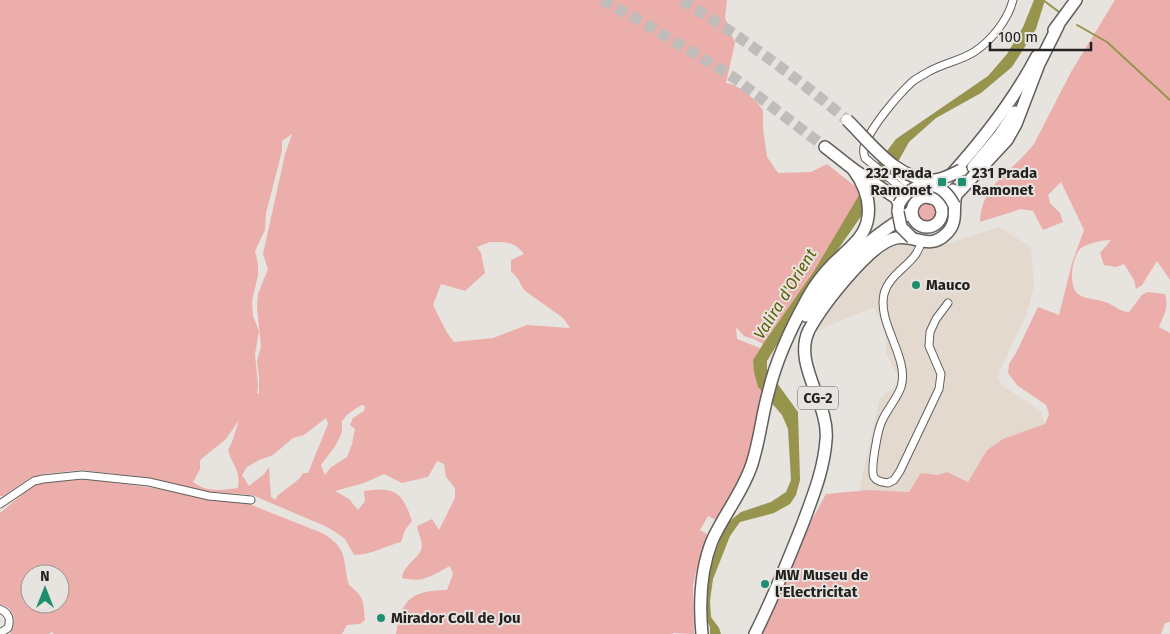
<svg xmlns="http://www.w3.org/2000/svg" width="1170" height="634" font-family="'Fira Sans',sans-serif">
	<rect width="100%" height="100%" fill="#e7e3df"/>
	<polygon fill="#e3d9cf" points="999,227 1031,247 1034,286 1027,313 1001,368 998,378 1001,385 1041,411 1045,424 1003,439 987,450 968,482 947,472 938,475 921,473 909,492 859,491 880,398 895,386 898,377 886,353 886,332 874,307 814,332 839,294 872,258 893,242 927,248 944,245"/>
	<g fill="#ebaeaa" fill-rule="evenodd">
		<path d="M 0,0 L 727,0 L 725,18 L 735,43 L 726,83 C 740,85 755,99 763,110 L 763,128 L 767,157 L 778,173 L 811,172 L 827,164 L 856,187 L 860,194 L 814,271 L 763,344 L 754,339 L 744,336 L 736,327 L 737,339 L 760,348 L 753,360 L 758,387 L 762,392 L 752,443 L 745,467 L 716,520 L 708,516 L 700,530 L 708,535 L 698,563 L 693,585 L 694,634 L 674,633 L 671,634 L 396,634 C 402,598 411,591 447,590 L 453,574 L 450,566 C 430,576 425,583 402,578 C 403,565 420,558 422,547 C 422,541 418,532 417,526 L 432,519 L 439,530 L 455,498 L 455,488 L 446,477 L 444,464 L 437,461 L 428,477 L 402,483 L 384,474 L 364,483 L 335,491 L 349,499 L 358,510 L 365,501 L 364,491 C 395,487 402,491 412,521 L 405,530 L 401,542 C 385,546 371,555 354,555 L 345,539 L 337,533 L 325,526 L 252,495 L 203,491 L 150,478 L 82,470 L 43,474 L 31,477 L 3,496 L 0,496 ZM 292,134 L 285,154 L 263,254 L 268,269 L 258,294 L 257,307 L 261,347 L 257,361 L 259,377 L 259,393 L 257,394 L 258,385 L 255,354 L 259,331 L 253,316 L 252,301 L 258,275 L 258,264 L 255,251 L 265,230 L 266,213 L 282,151 L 282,141 ZM 490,242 C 504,242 515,241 524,254 L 511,260 L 511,271 L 518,279 L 524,290 L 563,318 L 570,328 L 527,325 L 493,338 L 454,342 L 446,331 L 433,305 L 441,284 L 465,291 L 485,273 L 481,253 L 477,247 ZM 361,405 L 365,406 L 364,411 L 353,418 L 350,425 L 355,429 L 352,444 L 347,457 L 330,468 L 325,475 L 321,465 L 336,445 L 342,432 L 342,421 L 348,414 ZM 326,418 L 328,424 L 308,473 L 303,473 L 299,479 L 277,496 L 276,500 L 271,497 L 269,467 L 264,474 L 249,486 L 242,475 L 247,467 L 259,460 L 273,455 L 293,438 L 304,435 ZM 239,420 L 232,442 L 228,450 C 232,465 241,470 238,488 C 222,490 207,493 193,482 L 200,469 L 200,460 L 226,439 Z"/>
		<path d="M 1115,0 L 1170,0 L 1170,280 L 1157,261 L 1142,285 L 1136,289 L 1134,280 L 1124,264 L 1116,267 L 1104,265 L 1100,253 L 1111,240 C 1102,240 1089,243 1081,248 C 1073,255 1068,282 1076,292 C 1084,301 1098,298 1108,303 C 1116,307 1121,312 1129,312 L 1142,295 L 1147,292 L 1165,294 C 1169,306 1164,316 1159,327 L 1170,333 L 1170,622 L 1165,623 L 1161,634 L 757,634 L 798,545 L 826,494 L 869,490 L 909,492 L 921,473 L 938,475 L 947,472 L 968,482 L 987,450 L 1003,439 L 1045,424 L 1049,414 L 1046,405 L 1017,385 L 1008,373 L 1009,364 L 1016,353 L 1038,307 L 1059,315 L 1072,263 L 1084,230 L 1061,182 L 1048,195 L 1050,203 L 1060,213 L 1063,222 L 1043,230 L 1033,211 L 1021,209 L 980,222 C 982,182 1012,173 1034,144 L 1071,72 Z"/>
		<circle cx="927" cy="212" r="9"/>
		<path d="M 70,480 L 95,480 L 154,488 L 201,498 L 244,502 L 322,533 C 349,548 342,560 349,585 C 365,598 363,601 365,620 L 360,624 L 347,625 L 342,634 L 53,634 L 53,632 L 48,634 L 10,634 C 17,621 16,609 0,604 L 0,513 L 32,486 L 50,482 ZM 30,574 L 60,574 L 60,604 L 30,604 Z"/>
	</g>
	<polygon fill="#97944d" points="1034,0 1045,0 1036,29 1012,67 981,93 936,118 909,142 894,169 816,281 767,361 767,369 798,412 800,480 796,495 790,504 774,513 740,522 730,536 713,579 710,601 711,617 719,628 721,634 710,634 710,627 705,616 704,596 708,571 726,524 741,512 771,502 786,492 791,480 788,429 782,415 758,387 754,372 753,360 763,344 814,271 878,163 896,139 988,76 1007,54 1023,27"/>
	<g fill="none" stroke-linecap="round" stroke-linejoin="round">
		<g stroke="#97944d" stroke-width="2">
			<polyline points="1043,0 1059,12"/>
			<polyline points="1077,25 1107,42 1170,100"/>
		</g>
		<g stroke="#c0bcb9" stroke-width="11" stroke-dasharray="11 5.5" stroke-linecap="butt">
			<polyline points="602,0 639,20 733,77 825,147"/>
			<path d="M 682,0 C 740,36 795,76 847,120"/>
		</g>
		<g stroke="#625e5b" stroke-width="9">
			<g id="minor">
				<path d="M 917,201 L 865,158 C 864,155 863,151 864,147 C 870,128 897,96 912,82 C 917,78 923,75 928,72 C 943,63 960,61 974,52 C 991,41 1008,20 1013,0"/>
				<path d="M 921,242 C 917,264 890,271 884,294 C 877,324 910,358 901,387 C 897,399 887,409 882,421 C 878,429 870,470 874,477 C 877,482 883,482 888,483 L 894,480 L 900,471 L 939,389 L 941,374 L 929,346 L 930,332 L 936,319 L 948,303"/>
				<polyline points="0,504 34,481 43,479 82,475 149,482 209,496 251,500"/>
				<path d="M 0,609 C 9,613 11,619 8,628 L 0,633"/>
			</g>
		</g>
		<g stroke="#625e5b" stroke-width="14">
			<g id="trunk">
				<polyline points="1054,30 1076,0"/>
				<polyline points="825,147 853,169 896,198 899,204 898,211"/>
				<polyline points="973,167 999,136 1015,112"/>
				<polyline points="894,168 906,180 918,186"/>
				<circle cx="927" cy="212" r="15"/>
				<path d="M 930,198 C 971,154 1009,109 1037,56"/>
				<polyline points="941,208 953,190"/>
				<path d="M 806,316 C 823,289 842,263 868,243 C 882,231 897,222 912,211"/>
				<path d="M 702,634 C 699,602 700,571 712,541 C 724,514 743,492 752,464 C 760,439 762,414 769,390 C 777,357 791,328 807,299 C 814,286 824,273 834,263 C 846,251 863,239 867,222 C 872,202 864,184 853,169"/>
				<path d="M 755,634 C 773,598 788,561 803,523 C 813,496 824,469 826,440 C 830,404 792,364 809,330 C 822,306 870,243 896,238 C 915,234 929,251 946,234 C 959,222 952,209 956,195 L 1007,140 L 1016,124 L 1039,64 L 1058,26"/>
			</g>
		</g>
		<use href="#minor" stroke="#fff" stroke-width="7"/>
		<use href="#trunk" stroke="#fff" stroke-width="11"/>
		<g stroke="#625e5b" stroke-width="14" stroke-linecap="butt">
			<g id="trunk-bridge">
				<path d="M 847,120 C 871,143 898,182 935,180 C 944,179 953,174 961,170"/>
				<path d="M 899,204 C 913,179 941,178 954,205"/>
				<polyline points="898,212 901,227 912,238"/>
			</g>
		</g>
		<use href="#trunk-bridge" stroke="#fff" stroke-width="11"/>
	</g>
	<g fill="#1d8e6f" stroke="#e7e3df" stroke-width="2">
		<rect x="937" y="177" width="10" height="10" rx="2.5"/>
		<rect x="957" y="177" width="10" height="10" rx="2.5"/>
		<circle cx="916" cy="285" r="5"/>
		<circle cx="765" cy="584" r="5"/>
		<circle cx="381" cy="618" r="5"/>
	</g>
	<g text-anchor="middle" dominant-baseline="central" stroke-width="4" stroke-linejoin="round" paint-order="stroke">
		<rect fill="#e7e3df" stroke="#5e5b59" stroke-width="1" x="798" y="386.5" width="40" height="23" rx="4"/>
		<g font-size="14" font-weight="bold" fill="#232120">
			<text x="818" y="398">CG-2</text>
		</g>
		<g font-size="15" font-weight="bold" fill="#232120" stroke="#e7e3df" text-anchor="start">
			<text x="932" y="173" text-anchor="end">232 Prada<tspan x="932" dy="17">Ramonet</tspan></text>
			<text x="972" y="173">231 Prada<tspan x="972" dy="17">Ramonet</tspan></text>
			<text x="926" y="285">Mauco</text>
			<text x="775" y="575">MW Museu de<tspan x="775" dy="17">l'Electricitat</tspan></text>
			<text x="391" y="618">Mirador Coll de Jou</text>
		</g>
		<g font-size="16" font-style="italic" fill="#5f5b00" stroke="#e7e3df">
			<text transform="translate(785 294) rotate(-58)">Valira d'Orient</text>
		</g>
	</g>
	<g transform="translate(45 589)"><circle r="24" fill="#e7e3df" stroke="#999593"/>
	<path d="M0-4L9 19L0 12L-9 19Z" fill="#1d8e6f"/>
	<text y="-8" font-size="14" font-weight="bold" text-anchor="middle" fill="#232120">N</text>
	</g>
	<path d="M990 42v8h101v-8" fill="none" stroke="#232120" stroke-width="2.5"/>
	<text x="998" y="42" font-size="15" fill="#232120" stroke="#e7e3df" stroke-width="4" paint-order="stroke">100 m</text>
</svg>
